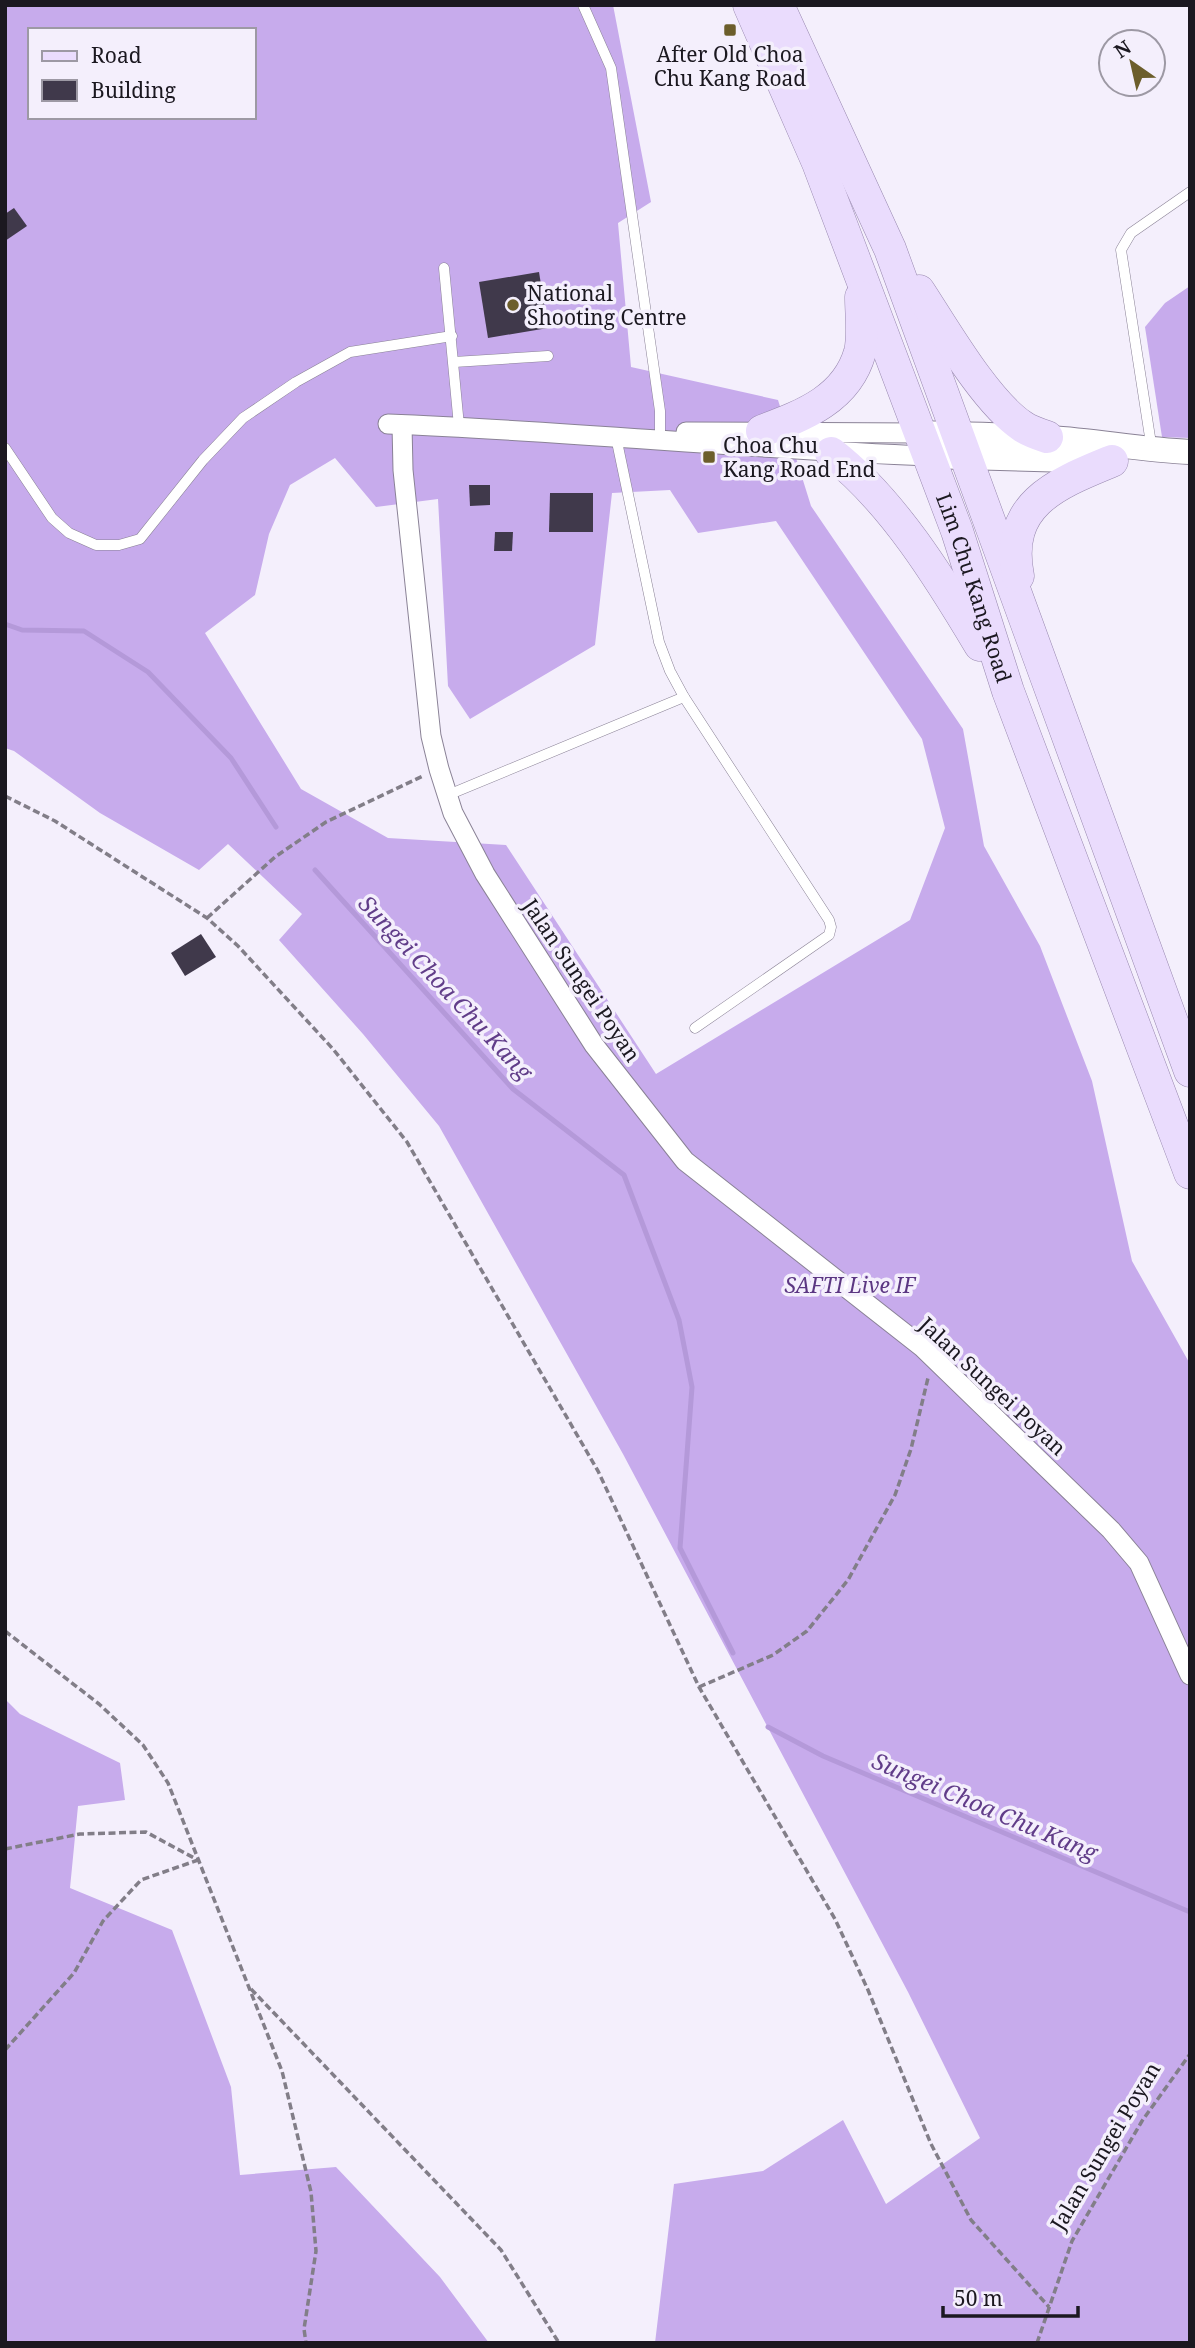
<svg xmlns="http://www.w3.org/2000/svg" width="1195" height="2348" font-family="'Noto Serif',serif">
	<rect width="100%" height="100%" fill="#f4effc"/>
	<g fill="#c7abec" fill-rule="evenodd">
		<path d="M 5,5 L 613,5 L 651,202 L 618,223 L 631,367 L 778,400 L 811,506 L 963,729 L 984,846 L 1040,946 L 1092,1081 L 1132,1261 L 1190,1364 L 1190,2343 L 655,2343 L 674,2184 L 763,2171 L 843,2120 L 886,2204 L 980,2138 L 908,1992 L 623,1454 L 439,1126 L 363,1034 L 279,940 L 302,914 L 228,844 L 199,870 L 100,813 L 14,751 L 5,748 ZM 30,30 L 254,30 L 254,117 L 30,117 ZM 335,458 L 376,507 L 438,499 L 448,686 L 470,719 L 595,645 L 612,493 L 670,490 L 698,533 L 776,521 L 922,739 L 945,828 L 910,920 L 656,1074 L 506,845 L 388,838 L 301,789 L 205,633 L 255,595 L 269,534 L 290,485 Z"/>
		<polygon points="1190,286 1190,438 1162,437 1145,327 1165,303"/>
		<polygon points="5,1699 20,1714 120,1763 125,1800 78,1806 70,1888 172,1930 231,2087 240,2175 336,2167 440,2277 489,2343 5,2343"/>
	</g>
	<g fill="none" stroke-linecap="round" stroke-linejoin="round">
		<g stroke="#b499d9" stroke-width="5">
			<polyline points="5,624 22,630 84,631 148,672 231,758 276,827"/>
			<polyline points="315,870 513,1089 624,1175 679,1320 692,1387 680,1548 733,1653"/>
			<polyline points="768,1727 823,1756 1190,1912"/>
		</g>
	</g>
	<g fill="#40394b">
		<polygon points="14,208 27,226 5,241 5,214"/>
		<polygon points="539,272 548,328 488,338 479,282"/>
		<polygon points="469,485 490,485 490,505 470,506"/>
		<polygon points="550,493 593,493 593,532 549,532"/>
		<polygon points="495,532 513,532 512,551 494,551"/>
		<polygon points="201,934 216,957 185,976 171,953"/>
	</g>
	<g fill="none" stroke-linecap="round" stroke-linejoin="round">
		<g stroke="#8a8296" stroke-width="11">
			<g id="service">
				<polyline points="583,5 611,68 660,411 660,432"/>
				<polyline points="444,268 459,426"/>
				<polyline points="454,362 548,356"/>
				<polyline points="616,437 659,642 670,671 684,697 829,920 831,927 829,935 695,1028"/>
				<polyline points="5,448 52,518 69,533 96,545 119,545 140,539 203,460 243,418 296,382 350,352 452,336"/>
				<polyline points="1152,450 1121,250 1131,233 1190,192"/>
				<polyline points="448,795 684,697"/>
			</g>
		</g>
		<g stroke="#8a8296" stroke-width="21">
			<g id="minor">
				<path d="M 388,424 C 568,431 748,449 928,456"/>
				<polyline points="402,425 403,470 431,736 439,769 453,813 485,874 594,1045 685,1161 922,1347 1111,1530 1139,1563 1190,1675"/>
				<polyline points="686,432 920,433"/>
			</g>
		</g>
		<g stroke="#8a8296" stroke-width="26">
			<g id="tertiary">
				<path d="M 920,433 C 963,435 1007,434 1050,438 C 1097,441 1143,450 1190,452"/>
				<polyline points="928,456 1107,461"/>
			</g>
		</g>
		<g stroke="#9888af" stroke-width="33">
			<g id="primary">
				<path id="s1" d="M 749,5 L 818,163 L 957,531 L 1008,691 L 1190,1173"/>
				<polyline points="778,5 890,249 1190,1071"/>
				<path d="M 919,291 C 944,329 985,401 1022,426 C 1029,431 1038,434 1047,437"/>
				<path d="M 762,431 C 804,415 847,399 860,352 C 864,336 861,314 861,297"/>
				<path d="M 831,453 C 892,500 940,578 980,645"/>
				<path d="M 1018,576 C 1004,504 1056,484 1112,461"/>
			</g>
		</g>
		<g stroke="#827e88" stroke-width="3.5" stroke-dasharray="7 3.5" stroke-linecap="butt">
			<polyline points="5,796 55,821 207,918 238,946 333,1049 407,1142 598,1471 699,1687 835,1919 868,1990 931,2144 971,2220 1049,2307"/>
			<polyline points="207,918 275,857 326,822 423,776"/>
			<polyline points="5,1631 99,1704 143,1745 168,1783 282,2071 311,2192 316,2251 304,2329 306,2343"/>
			<polyline points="699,1687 773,1655 807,1631 848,1580 895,1495 911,1449 928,1378"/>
			<polyline points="5,1849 80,1834 146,1832 196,1859"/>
			<polyline points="251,1989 501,2250 559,2343"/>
			<polyline points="5,2050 74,1973 103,1921 141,1880 198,1860"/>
			<polyline points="1037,2343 1072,2241 1142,2121 1190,2054"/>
		</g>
		<use href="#service" stroke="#fff" stroke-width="10"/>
		<use href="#minor" stroke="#fff" stroke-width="19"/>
		<use href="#tertiary" stroke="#fff" stroke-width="24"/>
		<use href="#primary" stroke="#eadcfd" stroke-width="32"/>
	</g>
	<g fill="#6c5e2b" stroke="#f4effc" stroke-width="2.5">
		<rect x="723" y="23" width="14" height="14" rx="3.5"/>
		<circle cx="513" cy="305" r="7"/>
		<rect x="702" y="450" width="14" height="14" rx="3.5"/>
	</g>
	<g text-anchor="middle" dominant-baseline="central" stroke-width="7" stroke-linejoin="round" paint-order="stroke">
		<g font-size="21" fill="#1b1820" stroke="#f4effc" text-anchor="start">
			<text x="730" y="54" text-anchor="middle">After Old Choa<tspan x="730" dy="24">Chu Kang Road</tspan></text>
			<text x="527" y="293">National<tspan x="527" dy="24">Shooting Centre</tspan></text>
			<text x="723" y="445">Choa Chu<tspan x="723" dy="24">Kang Road End</tspan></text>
		</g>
		<g font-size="21" fill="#1b1820" stroke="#f4effc">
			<text stroke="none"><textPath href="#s1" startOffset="625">Lim Chu Kang Road</textPath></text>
			<text transform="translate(582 980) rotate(56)">Jalan Sungei Poyan</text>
			<text transform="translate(993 1386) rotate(43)">Jalan Sungei Poyan</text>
			<text transform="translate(1105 2146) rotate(-59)">Jalan Sungei Poyan</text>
		</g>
		<g font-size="21" font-style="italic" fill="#5b3682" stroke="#f4effc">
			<text x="850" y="1285">SAFTI Live IF</text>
		</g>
		<g font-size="23" font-style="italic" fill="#613d89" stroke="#f4effc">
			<text transform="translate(446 987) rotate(47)">Sungei Choa Chu Kang</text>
			<text transform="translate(985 1806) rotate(23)">Sungei Choa Chu Kang</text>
		</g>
	</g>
	<rect width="1195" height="2348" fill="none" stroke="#1b1820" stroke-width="14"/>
	<rect x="28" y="28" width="228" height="91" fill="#f4effc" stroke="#9d99a4" stroke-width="2"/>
	<rect x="42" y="51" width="35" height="10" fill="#eadcfd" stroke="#9d99a4" stroke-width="2"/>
	<text x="91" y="63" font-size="21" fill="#1b1820">Road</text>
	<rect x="42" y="80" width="35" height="21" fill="#40394b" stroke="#9d99a4" stroke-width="2"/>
	<text x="91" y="98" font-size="21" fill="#1b1820">Building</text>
	<g transform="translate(1132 63) rotate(326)"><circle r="33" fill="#f4effc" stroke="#9d99a4" stroke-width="2"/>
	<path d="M0-5L12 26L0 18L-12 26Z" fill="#6c5e2b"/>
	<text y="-10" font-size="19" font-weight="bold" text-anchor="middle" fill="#1b1820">N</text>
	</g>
	<path d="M943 2306v10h135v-10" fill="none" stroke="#1b1820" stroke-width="3.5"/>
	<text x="954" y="2306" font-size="21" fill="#1b1820" stroke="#f4effc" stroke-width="5" paint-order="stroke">50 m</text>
</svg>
